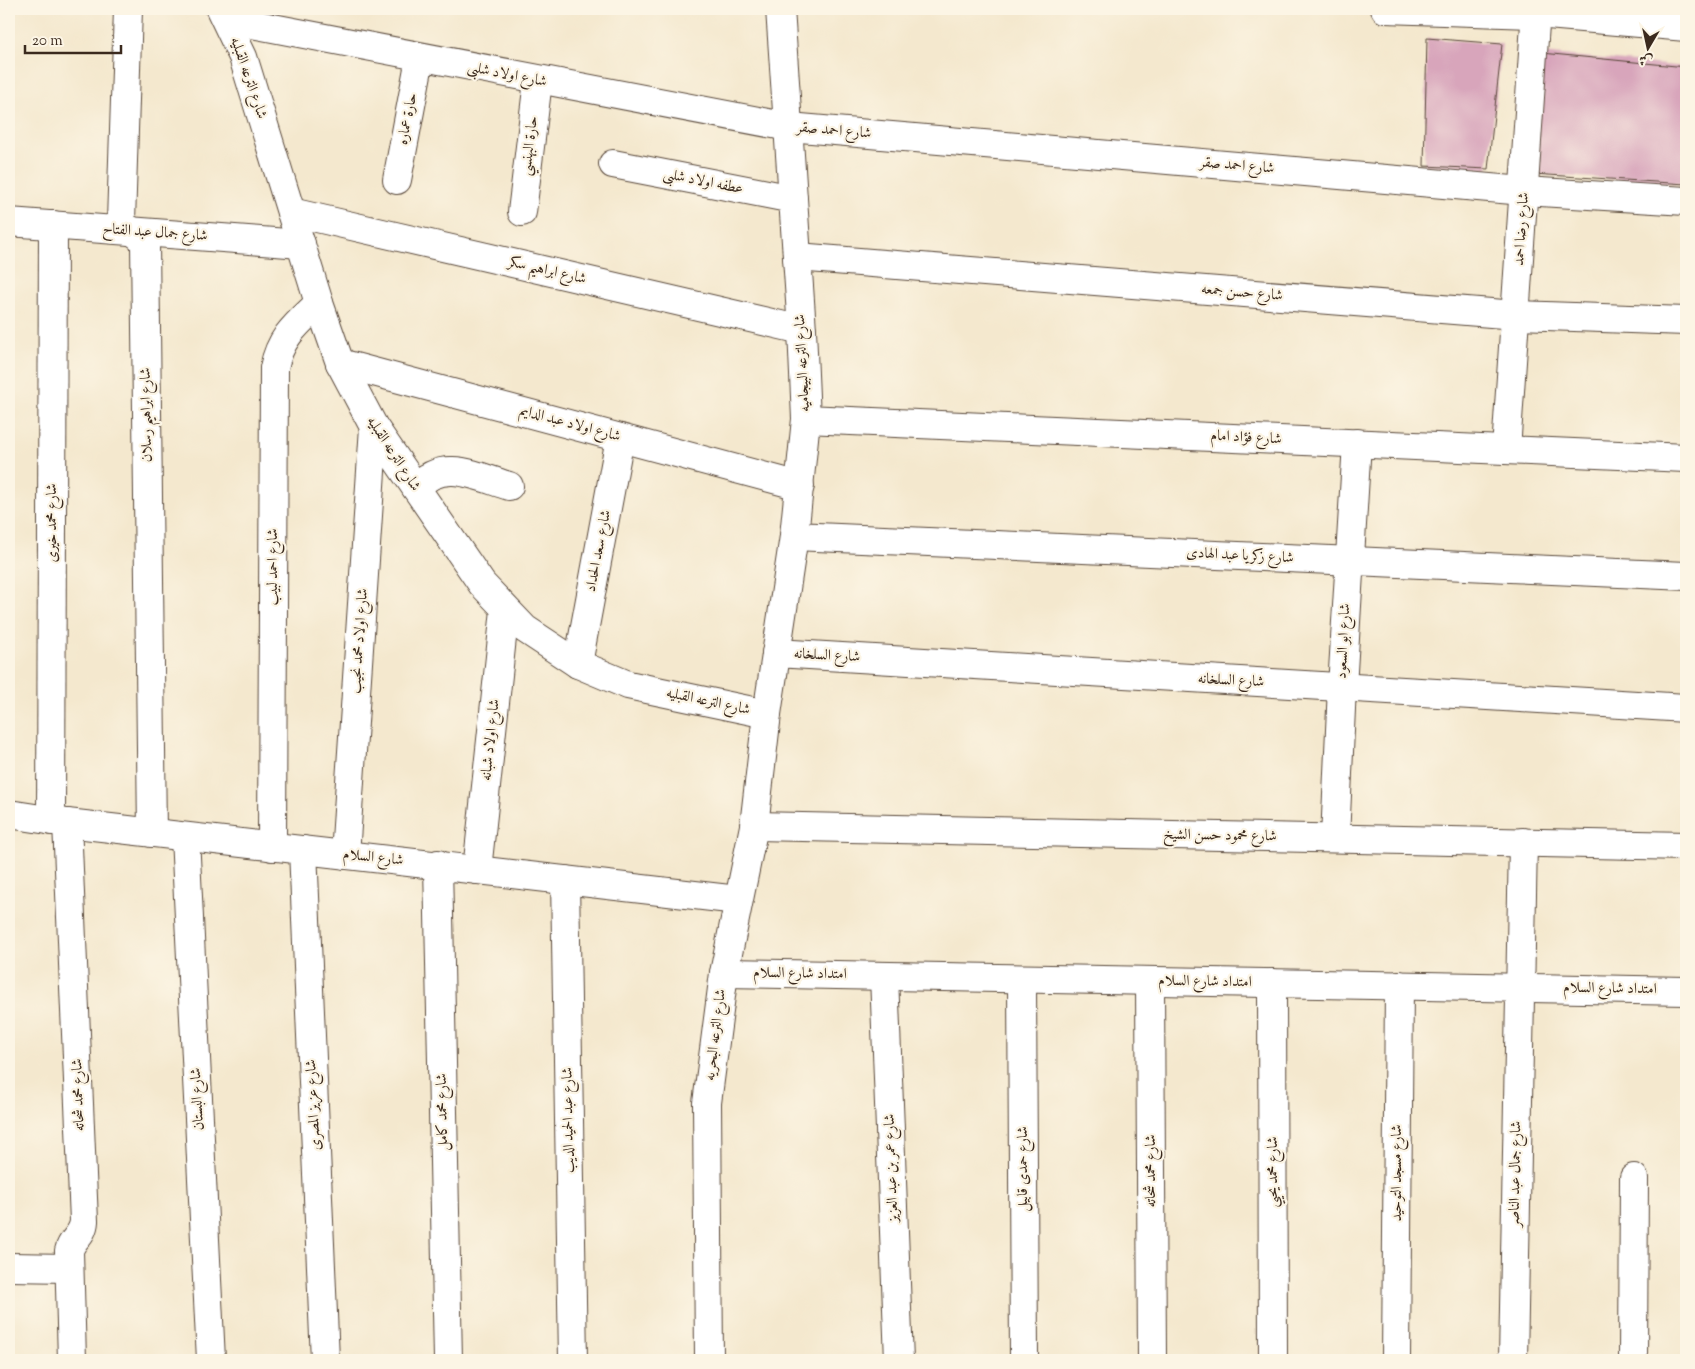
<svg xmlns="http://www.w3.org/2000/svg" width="1695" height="1369" font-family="'Sorts Mill Goudy',Amiri,serif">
	<rect width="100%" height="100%" fill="#fcf5e5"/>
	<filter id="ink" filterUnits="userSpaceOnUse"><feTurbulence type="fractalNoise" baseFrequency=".02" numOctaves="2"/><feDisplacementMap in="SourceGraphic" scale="10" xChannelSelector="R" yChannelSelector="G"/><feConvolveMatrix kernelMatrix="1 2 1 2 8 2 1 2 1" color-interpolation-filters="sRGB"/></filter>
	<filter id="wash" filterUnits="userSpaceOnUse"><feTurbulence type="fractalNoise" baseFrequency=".0096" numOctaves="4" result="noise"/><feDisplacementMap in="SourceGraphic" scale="20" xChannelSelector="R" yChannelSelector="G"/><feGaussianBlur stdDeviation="1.12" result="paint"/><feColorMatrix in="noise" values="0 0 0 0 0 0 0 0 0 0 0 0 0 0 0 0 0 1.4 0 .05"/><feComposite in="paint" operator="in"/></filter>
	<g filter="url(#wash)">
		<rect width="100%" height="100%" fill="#f4e8ce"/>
		<g id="blocks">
			<g fill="#d8a5bb">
				<polygon points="1427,38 1502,44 1488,169 1424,166"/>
				<polygon points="1542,53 1686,67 1686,184 1533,174"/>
			</g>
		</g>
	</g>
	<g filter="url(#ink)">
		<use href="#blocks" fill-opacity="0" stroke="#574638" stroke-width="1"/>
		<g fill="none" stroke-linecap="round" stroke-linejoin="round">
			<g stroke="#574638" stroke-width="30">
				<g id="minor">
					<path d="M 128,9 L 121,221 C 127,232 140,232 145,243 L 152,833"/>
					<polyline points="220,9 243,57 319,303 340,363 374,427 482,584 525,629 578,664 628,685 767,714"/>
					<polyline points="1385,9 1536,14 1686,27"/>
					<polyline points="226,19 789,127 1524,191 1686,201"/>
					<polyline points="613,164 793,199"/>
					<polyline points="397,180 420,58"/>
					<polyline points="291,212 802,330"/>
					<polyline points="522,212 538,81"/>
					<polyline points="9,222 301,244"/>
					<polyline points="797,257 1516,315 1686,321"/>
					<polyline points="340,363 800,486"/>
					<polyline points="806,419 1686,458"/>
					<polyline points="1506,450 1536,9"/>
					<path d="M 416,488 C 442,457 476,476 509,486"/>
					<polyline points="794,536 1686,576"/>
					<polyline points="776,653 1686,708"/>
					<polyline points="578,664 620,438"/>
					<polyline points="9,814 67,823 738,900"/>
					<polyline points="51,821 53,225"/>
					<path d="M 67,823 L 84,1221 C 83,1236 72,1238 69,1251 L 72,1360"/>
					<polyline points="754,826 1686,846"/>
					<polyline points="185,837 211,1360"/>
					<polyline points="1335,838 1342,687 1357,443"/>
					<path d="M 272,847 L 274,368 C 280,337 297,324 319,303"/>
					<polyline points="303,850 325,1360"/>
					<polyline points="345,855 374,427"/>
					<polyline points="438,864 448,1360"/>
					<polyline points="477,870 505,610"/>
					<polyline points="565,880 573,1360"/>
					<polyline points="724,973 1686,991"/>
					<polyline points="884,976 899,1360"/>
					<polyline points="1022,979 1024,1360"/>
					<polyline points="1150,981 1152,1360"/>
					<polyline points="1272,983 1273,1360"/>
					<polyline points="9,1267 69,1268"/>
					<polyline points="709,1360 707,1103 724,973 754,826 767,714 794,536 806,419 802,330 780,9"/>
					<polyline points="1396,1360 1399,985"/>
					<polyline points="1513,1360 1523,842"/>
					<polyline points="1633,1360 1634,1178"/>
				</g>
			</g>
			<use href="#minor" stroke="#fff" stroke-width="28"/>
		</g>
	</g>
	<g text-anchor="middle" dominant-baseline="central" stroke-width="4.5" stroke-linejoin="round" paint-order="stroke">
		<g font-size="15" fill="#3b2a1e" stroke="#fcf5e5">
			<text transform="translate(507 75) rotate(11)">شارع اولاد شلبى</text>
			<text transform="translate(248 78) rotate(71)">شارع الترعه القبليه</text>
			<text transform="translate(408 119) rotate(-79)">حارة عماره</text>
			<text transform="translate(834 131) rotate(5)">شارع احمد صقر</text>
			<text transform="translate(530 146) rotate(-83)">حارة البهنسي</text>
			<text transform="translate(1237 166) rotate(5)">شارع احمد صقر</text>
			<text transform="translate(703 182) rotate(11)">عطفه اولاد شلبى</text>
			<text transform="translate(1522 229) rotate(-86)">شارع رضا احمد</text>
			<text transform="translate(155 233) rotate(4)">شارع جمال عبد الفتاح</text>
			<text transform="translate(547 271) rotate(13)">شارع ابراهيم سكر</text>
			<text transform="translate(1242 293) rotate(5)">شارع حسن جمعه</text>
			<text transform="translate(803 363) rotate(-93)">شارع الترعه البيجاميه</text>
			<text transform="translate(147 415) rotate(-91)">شارع ابراهيم رسلان</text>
			<text transform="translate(570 424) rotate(15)">شارع اولاد عبد الدايم</text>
			<text transform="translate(1246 438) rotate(3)">شارع فؤاد امام</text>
			<text transform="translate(393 454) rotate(57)">شارع الترعه القبليه</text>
			<text transform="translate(52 523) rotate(-90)">شارع محمد خيرى</text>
			<text transform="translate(599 551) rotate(-79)">شارع سعد الحداد</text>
			<text transform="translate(1240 556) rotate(3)">شارع زكريا عبد الهادى</text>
			<text transform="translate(273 567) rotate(-90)">شارع احمد لبيب</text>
			<text transform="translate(360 641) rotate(-86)">شارع اولاد محمد نجيب</text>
			<text transform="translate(1344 641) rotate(-87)">شارع ابو السعود</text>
			<text transform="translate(827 656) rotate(3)">شارع السلخانه</text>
			<text transform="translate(1231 681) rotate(3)">شارع السلخانه</text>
			<text transform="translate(708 702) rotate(12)">شارع الترعه القبليه</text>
			<text transform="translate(491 740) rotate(-84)">شارع اولاد شبانه</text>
			<text transform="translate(1220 836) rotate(1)">شارع محمود حسن الشيخ</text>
			<text transform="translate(373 858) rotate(6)">شارع السلام</text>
			<text transform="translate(800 974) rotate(1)">امتداد شارع السلام</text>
			<text transform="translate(1205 982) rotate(1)">امتداد شارع السلام</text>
			<text transform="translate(1610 989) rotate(1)">امتداد شارع السلام</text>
			<text transform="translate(716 1035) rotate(-83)">شارع الترعه البحريه</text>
			<text transform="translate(79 1095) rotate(-92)">شارع محمد شحاته</text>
			<text transform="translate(198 1099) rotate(-93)">شارع البستان</text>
			<text transform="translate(314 1105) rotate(-93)">شارع عزيز المصرى</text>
			<text transform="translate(443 1112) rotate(-91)">شارع محمد كامل</text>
			<text transform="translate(569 1120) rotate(-91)">شارع عبد الحميد الديب</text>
			<text transform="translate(892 1168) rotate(-92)">شارع عمر بن عبد العزيز</text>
			<text transform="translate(1023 1169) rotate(-90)">شارع حمدى قابيل</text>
			<text transform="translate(1151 1171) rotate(-90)">شارع محمد شحاته</text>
			<text transform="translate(1273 1172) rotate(-90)">شارع محمد يحيي</text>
			<text transform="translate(1397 1173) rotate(-90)">شارع مسجد التوحيد</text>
			<text transform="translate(1516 1174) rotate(-89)">شارع جمال عبد الناصر</text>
		</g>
	</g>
	<rect width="1695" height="1369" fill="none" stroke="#fcf5e5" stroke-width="30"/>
	<g transform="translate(1648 48) rotate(189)" stroke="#fcf5e5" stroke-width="4" paint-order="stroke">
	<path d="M0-4L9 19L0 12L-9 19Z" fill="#3b2a1e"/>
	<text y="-8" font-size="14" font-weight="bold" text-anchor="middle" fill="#3b2a1e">ش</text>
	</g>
	<path d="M25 45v8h96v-8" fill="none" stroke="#3b2a1e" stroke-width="2.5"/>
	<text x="32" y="45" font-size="15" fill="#3b2a1e" stroke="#fcf5e5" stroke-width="4" paint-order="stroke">20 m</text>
</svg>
